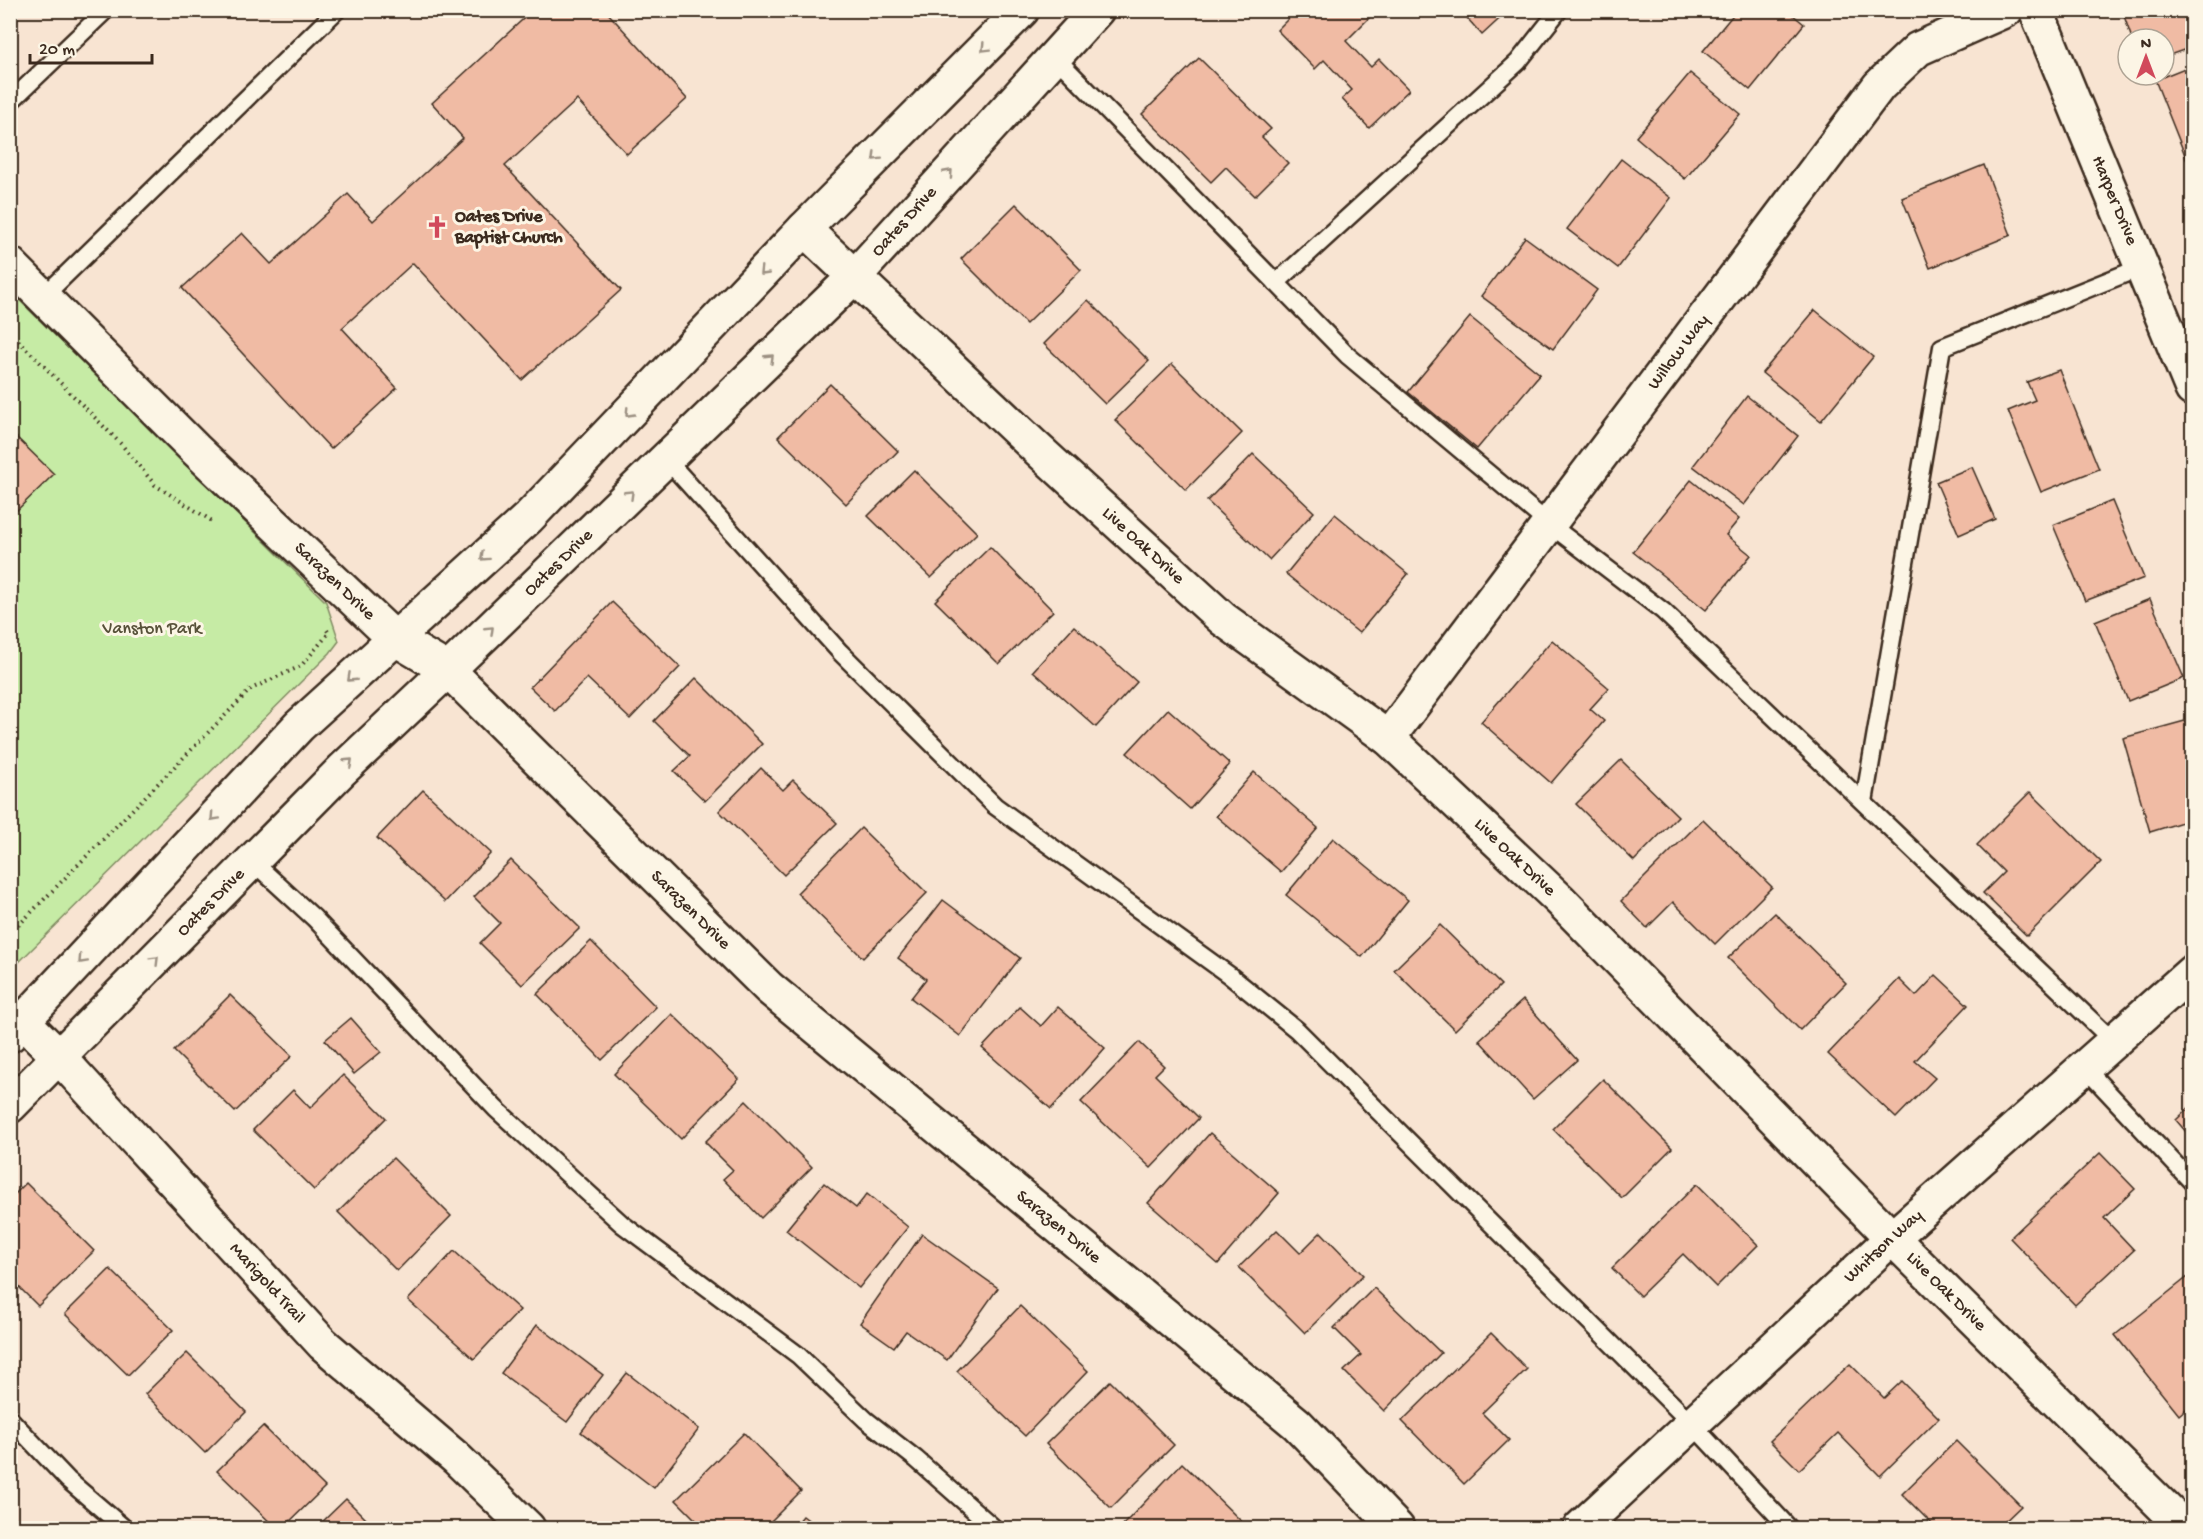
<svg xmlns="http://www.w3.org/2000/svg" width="2203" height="1539" font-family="'Gochi Hand',sans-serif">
	<rect width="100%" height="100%" fill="#f8e4d2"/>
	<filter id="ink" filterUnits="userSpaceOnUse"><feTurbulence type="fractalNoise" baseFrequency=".0167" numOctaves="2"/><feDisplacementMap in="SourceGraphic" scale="12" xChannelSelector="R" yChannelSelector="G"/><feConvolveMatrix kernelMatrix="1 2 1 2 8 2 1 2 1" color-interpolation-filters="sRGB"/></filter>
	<g filter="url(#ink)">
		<polygon fill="#c6eba5" stroke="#808a62" stroke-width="1.5" points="10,291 326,602 339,641 330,653 11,970"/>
		<g fill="#f0bba4" stroke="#3b2a1e" stroke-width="1.5">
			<polygon points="533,10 605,10 687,99 627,154 577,100 505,166 621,290 522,380 413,263 342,328 397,388 331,449 182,288 242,233 271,264 348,194 373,221 463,138 432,103"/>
			<polygon points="1297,10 1377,10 1346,41 1371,67 1379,59 1409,90 1369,128 1342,99 1352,90 1324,60 1315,69 1277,30"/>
			<polygon points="1460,10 1509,10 1482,35"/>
			<polygon points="1737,10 1787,10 1804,24 1750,90 1703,51"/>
			<polygon points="2122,10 2192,10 2192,47 2164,57 2164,39 2132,39"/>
			<polygon points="1199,58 1271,129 1262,137 1288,163 1255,196 1226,167 1211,182 1142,114"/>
			<polygon points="2192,65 2192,164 2189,165 2155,80"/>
			<polygon points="1690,73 1740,114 1685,179 1636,137"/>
			<polygon points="1621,159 1671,198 1618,268 1567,229"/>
			<polygon points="1984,165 2011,235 1930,268 1902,198"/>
			<polygon points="1016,204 1081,270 1026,324 961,259"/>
			<polygon points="1525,237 1597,290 1553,349 1481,296"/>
			<polygon points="1088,300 1149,361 1105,404 1044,344"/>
			<polygon points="1815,310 1873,357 1821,421 1762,373"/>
			<polygon points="1470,317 1540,374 1477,449 1408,392"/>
			<polygon points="1172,364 1242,433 1186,490 1115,420"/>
			<polygon points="2059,370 2099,469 2041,492 2008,411 2035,400 2027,382"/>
			<polygon points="830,384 898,451 846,504 778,437"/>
			<polygon points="1747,396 1798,436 1744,505 1693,466"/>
			<polygon points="10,431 54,474 10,517"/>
			<polygon points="1253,454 1314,512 1269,560 1207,501"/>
			<polygon points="1972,467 1995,519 1959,535 1936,482"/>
			<polygon points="914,470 977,533 931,578 868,516"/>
			<polygon points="1691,480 1739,519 1726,535 1751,555 1706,610 1633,552"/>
			<polygon points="2112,501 2144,578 2085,601 2053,525"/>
			<polygon points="1335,514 1408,574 1359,633 1286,574"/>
			<polygon points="990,547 1053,611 999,664 935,601"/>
			<polygon points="2150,599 2184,678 2128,701 2095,621"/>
			<polygon points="612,602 680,667 630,719 587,678 555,711 530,687"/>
			<polygon points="1074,626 1137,682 1096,727 1033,671"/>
			<polygon points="1552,640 1609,688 1590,709 1604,721 1551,783 1481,722"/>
			<polygon points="696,678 762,744 705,801 674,771 690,756 654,721"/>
			<polygon points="1168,709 1230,764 1190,809 1127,753"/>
			<polygon points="2192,719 2192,819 2150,832 2123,738"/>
			<polygon points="1621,760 1678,816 1634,861 1576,804"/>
			<polygon points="761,768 783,790 793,780 837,823 784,875 719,811"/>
			<polygon points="1254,772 1318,828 1281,872 1216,816"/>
			<polygon points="423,790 491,853 445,902 377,838"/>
			<polygon points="2030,792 2101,862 2027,936 1983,893 2004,872 1977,845"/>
			<polygon points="1703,819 1772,887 1715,944 1673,902 1647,928 1621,901"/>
			<polygon points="861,828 927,893 863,958 797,893"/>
			<polygon points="1333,838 1408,900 1362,957 1286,895"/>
			<polygon points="511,860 580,928 522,985 480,943 500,923 474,897"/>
			<polygon points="943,900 1020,958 960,1036 911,998 926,979 898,958"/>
			<polygon points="1775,913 1846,983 1800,1030 1728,958"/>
			<polygon points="1440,925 1501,985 1455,1030 1394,970"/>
			<polygon points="591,941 656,1007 602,1060 537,994"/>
			<polygon points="1936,975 1968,1005 1915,1061 1935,1078 1896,1118 1828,1054 1899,979 1916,996"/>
			<polygon points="230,995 292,1056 235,1112 174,1051"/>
			<polygon points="1523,1000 1577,1060 1533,1099 1479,1040"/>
			<polygon points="1020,1007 1041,1026 1058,1007 1105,1048 1051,1109 982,1048"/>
			<polygon points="672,1014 739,1079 681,1139 614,1074"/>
			<polygon points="351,1018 381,1052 354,1074 325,1040"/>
			<polygon points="1139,1042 1164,1066 1155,1075 1199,1118 1151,1168 1081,1102"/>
			<polygon points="343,1075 386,1118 314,1190 253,1130 293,1090 310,1108"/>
			<polygon points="1603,1079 1672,1148 1622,1198 1553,1129"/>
			<polygon points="746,1101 812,1167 761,1218 723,1179 733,1170 705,1142"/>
			<polygon points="2192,1105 2192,1139 2176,1120"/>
			<polygon points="1210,1133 1279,1193 1218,1264 1148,1203"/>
			<polygon points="2100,1153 2135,1189 2104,1218 2134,1250 2075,1305 2010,1238"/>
			<polygon points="393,1158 451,1216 397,1271 338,1212"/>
			<polygon points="26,1183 94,1251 38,1306 10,1278 10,1199"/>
			<polygon points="824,1183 856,1208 867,1194 908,1227 859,1288 786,1230"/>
			<polygon points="1697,1184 1758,1245 1716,1287 1683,1254 1640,1296 1612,1268"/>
			<polygon points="1277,1230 1300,1253 1321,1232 1363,1275 1305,1333 1239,1267"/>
			<polygon points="922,1234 998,1288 947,1360 906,1331 894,1347 860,1323"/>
			<polygon points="454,1251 520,1310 474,1359 408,1300"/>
			<polygon points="110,1269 173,1330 128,1375 65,1314"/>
			<polygon points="2189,1276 2192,1280 2192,1312 2189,1314 2192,1318 2192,1404 2179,1415 2115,1335"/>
			<polygon points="1374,1288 1441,1353 1384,1411 1344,1371 1361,1355 1334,1328"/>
			<polygon points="1020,1306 1088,1371 1025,1436 957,1371"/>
			<polygon points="537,1325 603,1375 567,1422 501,1373"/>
			<polygon points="1491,1333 1527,1369 1482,1413 1509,1440 1464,1484 1402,1421"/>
			<polygon points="187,1353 246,1412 205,1453 145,1394"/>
			<polygon points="1850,1364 1884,1398 1902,1381 1939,1418 1880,1476 1838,1433 1799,1470 1770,1441"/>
			<polygon points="627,1373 699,1429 654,1488 581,1432"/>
			<polygon points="1110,1381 1174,1445 1111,1508 1046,1444"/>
			<polygon points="263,1426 325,1487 283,1528 276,1528 217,1471"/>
			<polygon points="744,1433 801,1491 764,1528 704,1528 676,1500"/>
			<polygon points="1956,1441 2021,1506 1998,1528 1936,1528 1902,1494"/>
			<polygon points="1182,1463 1245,1525 1241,1528 1127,1528 1123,1525"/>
			<polygon points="346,1499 375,1528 316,1528"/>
			<polygon points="803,1516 819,1528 793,1528"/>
		</g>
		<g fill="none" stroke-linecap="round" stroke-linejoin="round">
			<g stroke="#3b2a1e" stroke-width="21">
				<g id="service">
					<polyline points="1055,57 1347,355 1549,524 1663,611 2114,1042"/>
					<polyline points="10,102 106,10"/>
					<polyline points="1276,283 1518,62 1559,10"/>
					<polyline points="43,297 337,10"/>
					<polyline points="666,459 840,652 995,806 1229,975 1297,1030 1692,1424 1789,1528"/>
					<polyline points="1864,802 1942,347 2142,267"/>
					<polyline points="252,861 314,918 496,1109 622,1224 798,1355 866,1420 916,1459 994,1528"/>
					<polyline points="2085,1068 2192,1182"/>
					<polyline points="10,1419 68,1480 124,1528"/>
				</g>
			</g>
			<g stroke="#3b2a1e" stroke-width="38">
				<g id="minor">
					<path id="s1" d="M 2036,10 L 2192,389"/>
					<path id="s2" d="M 804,229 L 1033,445 L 1223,619 L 1388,738 L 1560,900 L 1892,1238 L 2185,1528"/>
					<path id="s3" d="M 10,264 L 195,449 L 394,638 L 448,670 L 769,988 L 1297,1424 L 1397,1528"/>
					<path id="s4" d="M 1388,738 L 1879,86 L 1918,49 L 2006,10"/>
					<path id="s5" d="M 24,1022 L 59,1057 L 323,1344 L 456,1458 L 528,1528"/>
				</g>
			</g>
			<g stroke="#3b2a1e" stroke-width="38">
				<g id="tertiary">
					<path id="s6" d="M 1580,1528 L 1892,1238 L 2192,972"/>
				</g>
			</g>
			<g stroke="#3b2a1e" stroke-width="38">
				<g id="secondary">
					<polyline points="10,1035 299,726 528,518 804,229 1022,10"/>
					<path id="s7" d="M 10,1106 L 342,770 L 448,670 L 855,276 L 1097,10"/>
				</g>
			</g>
			<g stroke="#3b2a1e" stroke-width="4" stroke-dasharray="1.5 4.5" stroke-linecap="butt">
				<polyline points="10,332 121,444 155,485 212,521"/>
				<polyline points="10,934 251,689 301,666 329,633 325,627"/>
			</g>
			<use href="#service" stroke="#fcf5e5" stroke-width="16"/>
			<use href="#minor" stroke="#fcf5e5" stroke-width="33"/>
			<use href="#tertiary" stroke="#fcf5e5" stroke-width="33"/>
			<use href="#secondary" stroke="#fcf5e5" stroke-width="33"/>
		</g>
		<defs><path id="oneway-chevron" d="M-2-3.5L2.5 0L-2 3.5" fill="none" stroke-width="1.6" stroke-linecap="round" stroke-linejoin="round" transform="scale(1.5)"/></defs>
		<g stroke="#9c9082">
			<use href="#oneway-chevron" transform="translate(985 48) rotate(135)"/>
			<use href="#oneway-chevron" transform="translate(876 157) rotate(135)"/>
			<use href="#oneway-chevron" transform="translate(949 173) rotate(-48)"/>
			<use href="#oneway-chevron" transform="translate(763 272) rotate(134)"/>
			<use href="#oneway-chevron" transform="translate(770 358) rotate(-44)"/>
			<use href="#oneway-chevron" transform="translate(629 413) rotate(134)"/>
			<use href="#oneway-chevron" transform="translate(630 494) rotate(-44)"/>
			<use href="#oneway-chevron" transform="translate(484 557) rotate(138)"/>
			<use href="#oneway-chevron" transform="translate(490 630) rotate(-44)"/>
			<use href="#oneway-chevron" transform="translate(351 678) rotate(137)"/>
			<use href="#oneway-chevron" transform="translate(349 762) rotate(-43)"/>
			<use href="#oneway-chevron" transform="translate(214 817) rotate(133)"/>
			<use href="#oneway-chevron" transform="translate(82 960) rotate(133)"/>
			<use href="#oneway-chevron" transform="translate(155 960) rotate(-45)"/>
		</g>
	</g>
	<defs>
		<g id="church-bare" transform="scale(1.8)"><path d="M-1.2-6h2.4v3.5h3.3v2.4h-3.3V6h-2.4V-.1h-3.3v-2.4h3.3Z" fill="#d1495b" stroke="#fcf5e5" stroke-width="2.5" paint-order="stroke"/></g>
	</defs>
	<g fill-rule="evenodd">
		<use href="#church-bare" x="437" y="227"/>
	</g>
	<g text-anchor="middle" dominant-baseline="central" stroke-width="6" stroke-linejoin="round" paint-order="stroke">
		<g font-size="18" fill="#3b2a1e" stroke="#fcf5e5">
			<text stroke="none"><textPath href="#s1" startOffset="206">Harper Drive</textPath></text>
			<text stroke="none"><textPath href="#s7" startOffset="1258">Oates Drive</textPath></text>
			<text stroke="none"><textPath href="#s4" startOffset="483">Willow Way</textPath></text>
			<text stroke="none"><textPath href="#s2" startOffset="464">Live Oak Drive</textPath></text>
			<text stroke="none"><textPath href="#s7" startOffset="772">Oates Drive</textPath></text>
			<text stroke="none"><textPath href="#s3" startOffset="454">Sarazen Drive</textPath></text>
			<text stroke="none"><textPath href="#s2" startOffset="950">Live Oak Drive</textPath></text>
			<text stroke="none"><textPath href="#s7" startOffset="286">Oates Drive</textPath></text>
			<text stroke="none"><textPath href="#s3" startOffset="940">Sarazen Drive</textPath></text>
			<text stroke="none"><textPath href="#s3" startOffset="1426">Sarazen Drive</textPath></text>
			<text stroke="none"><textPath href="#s6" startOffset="414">Whitson Way</textPath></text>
			<text stroke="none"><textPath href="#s5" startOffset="357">Marigold Trail</textPath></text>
			<text stroke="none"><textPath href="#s2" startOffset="1562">Live Oak Drive</textPath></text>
		</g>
		<g font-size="18" font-weight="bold" fill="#3b2a1e" stroke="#fcf5e5" text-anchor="start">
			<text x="455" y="217">Oates Drive<tspan x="455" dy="21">Baptist Church</tspan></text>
		</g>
		<g font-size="18" fill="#575139" stroke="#fcf5e5">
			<text x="152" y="629">Vanston Park</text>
		</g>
	</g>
	<rect width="2203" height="1539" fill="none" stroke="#fcf5e5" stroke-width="36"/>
	<rect x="18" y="18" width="2167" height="1503" fill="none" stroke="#3b2a1e" stroke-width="2" filter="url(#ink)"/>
	<g transform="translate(2146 57)"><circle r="28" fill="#fcf5e5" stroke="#afa495" stroke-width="1.5"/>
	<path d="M0-4.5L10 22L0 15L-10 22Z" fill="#d1495b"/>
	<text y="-9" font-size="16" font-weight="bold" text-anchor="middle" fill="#3b2a1e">N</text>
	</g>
	<path d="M30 54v9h122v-9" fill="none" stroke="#3b2a1e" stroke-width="3"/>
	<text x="39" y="54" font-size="18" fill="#3b2a1e" stroke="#fcf5e5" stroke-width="4.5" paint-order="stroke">20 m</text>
</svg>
